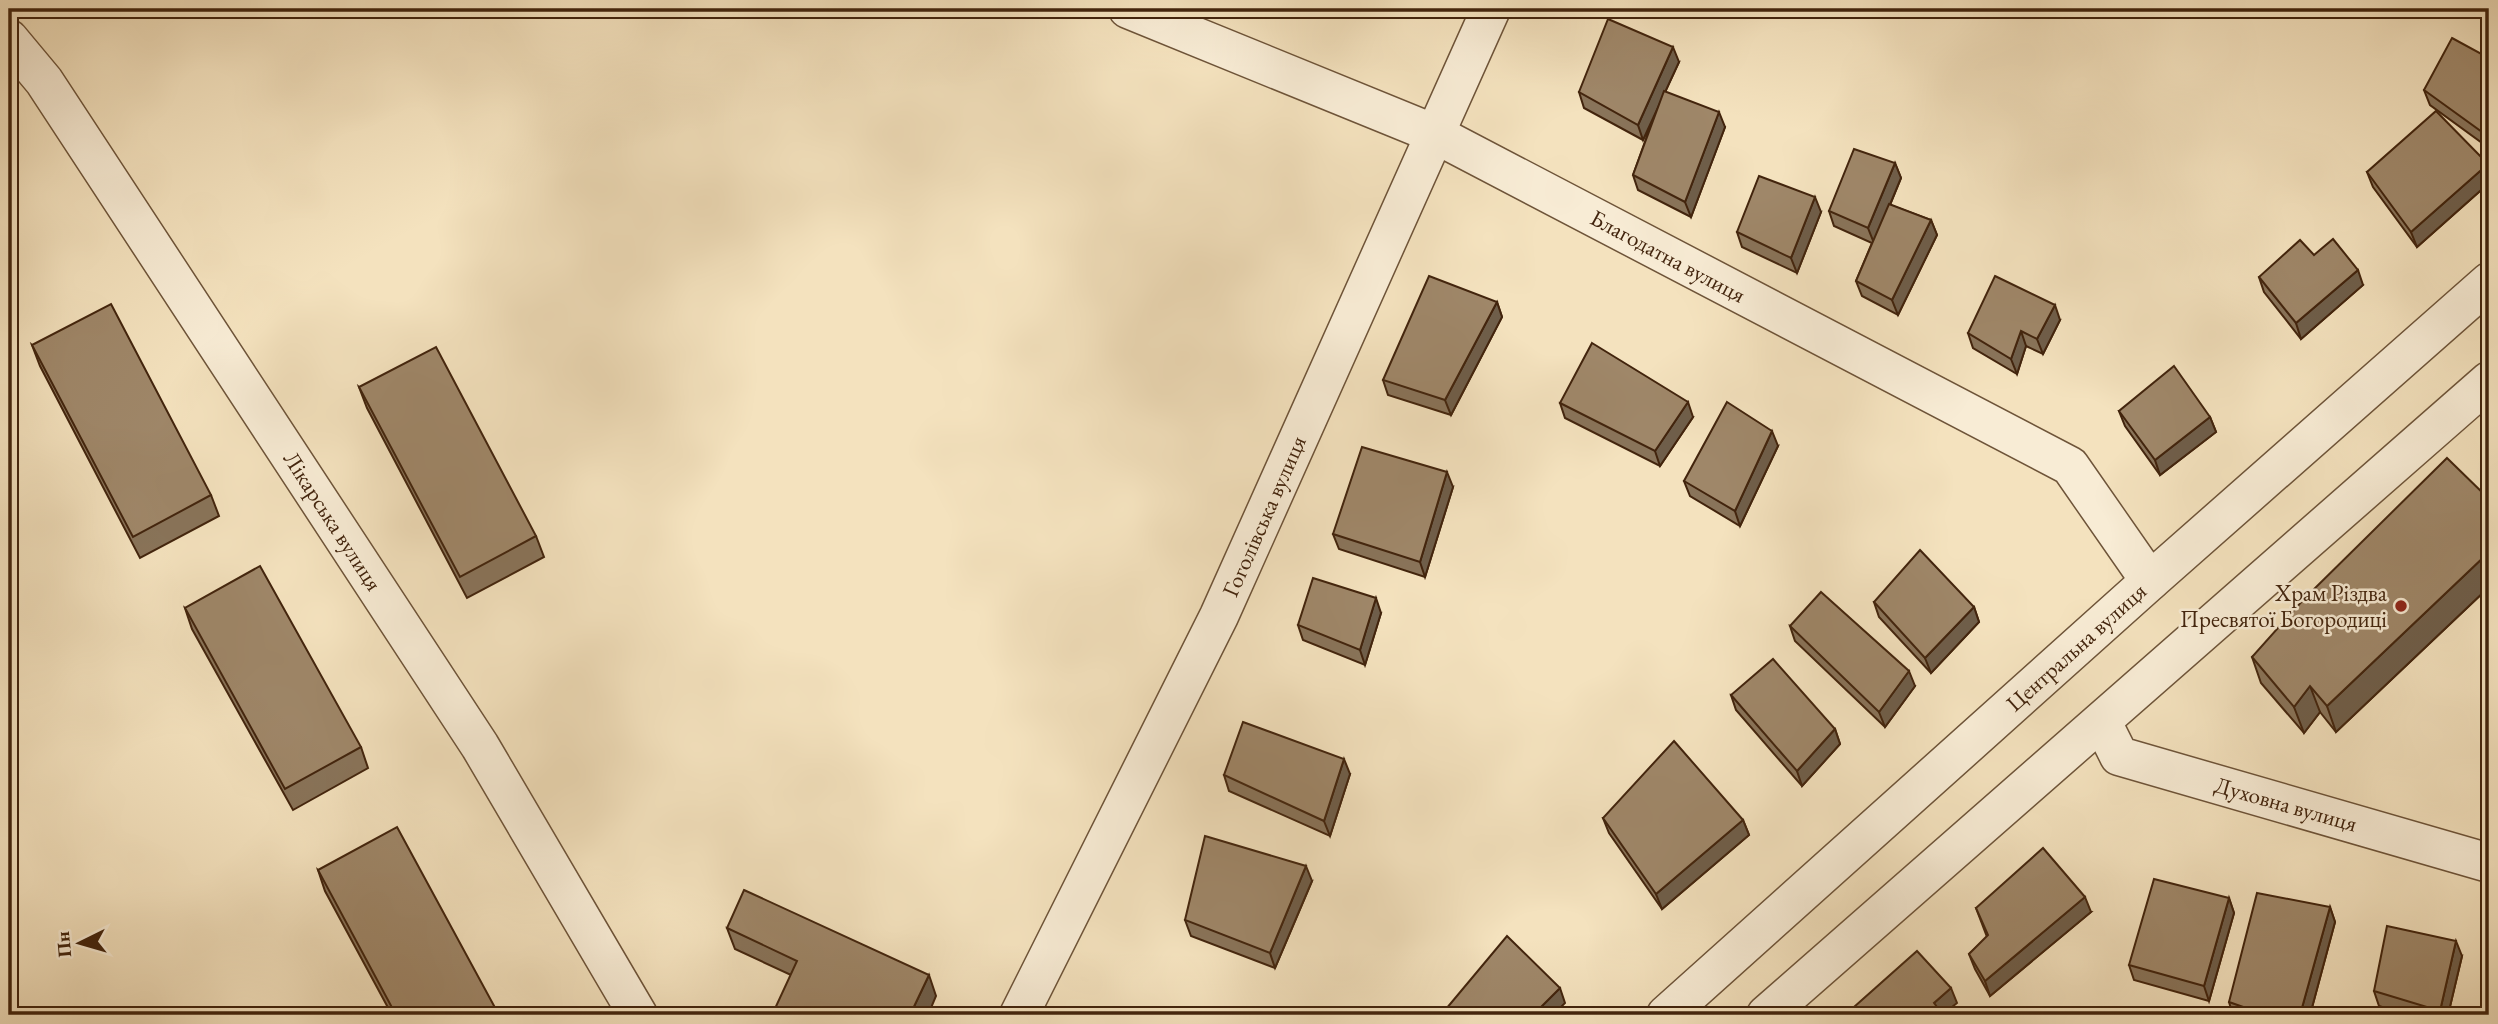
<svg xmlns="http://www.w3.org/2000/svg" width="2498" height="1024" font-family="'EB Garamond',serif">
	<rect width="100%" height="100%" fill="#f4e2be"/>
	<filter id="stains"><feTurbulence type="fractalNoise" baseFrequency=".00286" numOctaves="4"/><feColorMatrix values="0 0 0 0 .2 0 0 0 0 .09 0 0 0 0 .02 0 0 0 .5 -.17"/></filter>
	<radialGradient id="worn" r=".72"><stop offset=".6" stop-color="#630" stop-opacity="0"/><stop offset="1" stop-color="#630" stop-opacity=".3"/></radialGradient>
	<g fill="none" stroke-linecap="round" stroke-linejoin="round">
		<g stroke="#6e5439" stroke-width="41">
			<g id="minor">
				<polyline points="1128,9 1435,134 2070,466 2150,581"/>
				<polyline points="9,39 44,81 480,746 638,1015"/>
				<polyline points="2102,722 2119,756 2489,863"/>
				<polyline points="1019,1015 1219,616 1491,9"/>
				<polyline points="1666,1015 2150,581 2489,282"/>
				<polyline points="1766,1015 2489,381"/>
			</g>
		</g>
		<use href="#minor" stroke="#f8ecd5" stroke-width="38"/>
	</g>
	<g fill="#89745a" stroke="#42240d" stroke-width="2">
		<polygon points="2489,58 2489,148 2430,105 2424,90"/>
		<polygon points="1679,62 1665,92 1725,127 1691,217 1638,190 1633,175 1656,111 1643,140 1584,108 1579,92"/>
		<polygon points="1895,163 1901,178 1890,205 1931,220 1937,235 1898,315 1862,296 1856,281 1872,243 1834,226 1829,211"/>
		<polygon points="2488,164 2489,168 2489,183 2417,247 2373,187 2367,172"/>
		<polygon points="1821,212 1797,273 1742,247 1737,232"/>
		<polygon points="2314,255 2363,285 2301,339 2264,292 2259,277"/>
		<polygon points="1497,302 1502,317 1451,415 1388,395 1383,380"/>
		<polygon points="2060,320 2043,354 2026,346 2017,374 1973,348 1968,333"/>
		<polygon points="32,345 211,495 219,516 140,558 40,366"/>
		<polygon points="359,387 536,536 544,557 467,598 367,408"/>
		<polygon points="1560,403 1693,417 1660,466 1565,418"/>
		<polygon points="2119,411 2210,417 2216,432 2160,475 2125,426"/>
		<polygon points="1778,446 1740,526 1690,496 1684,481"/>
		<polygon points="1453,487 1425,577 1339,549 1333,534"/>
		<polygon points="2489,499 2489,587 2336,732 2320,712 2304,733 2261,683 2252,657"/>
		<polygon points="1874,602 1974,607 1979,622 1931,673 1879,617"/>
		<polygon points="185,608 361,747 368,768 293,810 192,629"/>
		<polygon points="1381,613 1365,665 1303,640 1298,625"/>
		<polygon points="1790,626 1915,686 1885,727 1795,641"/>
		<polygon points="1731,695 1835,729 1840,744 1802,786 1736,710"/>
		<polygon points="1350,774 1330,836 1229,791 1224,775"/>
		<polygon points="1603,818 1743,820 1749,835 1662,909 1609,833"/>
		<polygon points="318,870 499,1015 392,1015 325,891"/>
		<polygon points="1312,881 1275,968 1191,936 1185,920"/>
		<polygon points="2229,898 2234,913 2209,1001 2134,980 2129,965"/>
		<polygon points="2330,907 2335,922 2310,1015 2233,1015 2229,1002"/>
		<polygon points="1976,908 2091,912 1990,996 1975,969 1969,954 1987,937"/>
		<polygon points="727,928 936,996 791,975 735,949"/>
		<polygon points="2462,956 2448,1015 2408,1015 2379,1006 2374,991"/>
	</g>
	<g fill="#6f5e4a" stroke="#42240d" stroke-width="2">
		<polygon points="1673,47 1679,62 1643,140 1638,125"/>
		<polygon points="1719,112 1725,127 1691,217 1685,202"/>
		<polygon points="1895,163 1901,178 1874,243 1868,228"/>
		<polygon points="2488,164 2489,168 2489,183 2417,247 2411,232"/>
		<polygon points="1815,197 1821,212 1797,273 1791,258"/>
		<polygon points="1931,220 1937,235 1898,315 1892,300"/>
		<polygon points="2358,270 2363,285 2301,339 2296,323"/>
		<polygon points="1497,302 1502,317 1451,415 1445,400"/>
		<polygon points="2055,305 2060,320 2043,354 2037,339"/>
		<polygon points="2021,331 2026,346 2017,374 2011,359"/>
		<polygon points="1688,402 1693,417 1660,466 1655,451"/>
		<polygon points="2210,417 2216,432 2160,475 2155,460"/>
		<polygon points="1772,431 1778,446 1740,526 1735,511"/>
		<polygon points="1447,472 1453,487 1425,577 1420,562"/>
		<polygon points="2489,552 2489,587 2336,732 2327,706"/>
		<polygon points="1376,598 1381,613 1365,665 1360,650"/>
		<polygon points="1974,607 1979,622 1931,673 1925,658"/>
		<polygon points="1909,671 1915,686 1885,727 1879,712"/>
		<polygon points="2310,686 2320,712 2304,733 2294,707"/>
		<polygon points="1835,729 1840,744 1802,786 1797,771"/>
		<polygon points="1344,759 1350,774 1330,836 1324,821"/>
		<polygon points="1743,820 1749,835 1662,909 1656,894"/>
		<polygon points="1306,866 1312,881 1275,968 1270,953"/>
		<polygon points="2085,897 2091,912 1990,996 1985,981"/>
		<polygon points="2229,898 2234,913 2209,1001 2204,986"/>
		<polygon points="2330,907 2335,922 2310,1015 2300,1015"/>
		<polygon points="2456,941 2462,956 2448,1015 2441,1015 2440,1011"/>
		<polygon points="929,975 936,996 928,1015 910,1015"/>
		<polygon points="1560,988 1565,1003 1553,1015 1533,1015"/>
		<polygon points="1951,988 1957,1003 1942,1015 1934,1003"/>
	</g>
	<g fill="#9f8769" stroke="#42240d" stroke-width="2">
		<polygon points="1608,19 1673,47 1638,125 1579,92"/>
		<polygon points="2452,38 2489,58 2489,137 2424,90"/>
		<polygon points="1664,91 1719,112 1685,202 1633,175"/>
		<polygon points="2436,111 2488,164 2411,232 2367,172"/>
		<polygon points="1854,149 1895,163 1868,228 1829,211"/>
		<polygon points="1759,176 1815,197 1791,258 1737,232"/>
		<polygon points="1889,204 1931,220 1892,300 1856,281"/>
		<polygon points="2333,239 2358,270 2296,323 2259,277 2300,240 2314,255"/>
		<polygon points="1429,276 1497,302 1445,400 1383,380"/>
		<polygon points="1995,276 2055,305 2037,339 2021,331 2011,359 1968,333"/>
		<polygon points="111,304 211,495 133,537 32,345"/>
		<polygon points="1592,343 1688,402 1655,451 1560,403"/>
		<polygon points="436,347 536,536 460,577 359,387"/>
		<polygon points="2174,366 2210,417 2155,460 2119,411"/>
		<polygon points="1727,402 1772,431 1735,511 1684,481"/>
		<polygon points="1362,447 1447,472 1420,562 1333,534"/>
		<polygon points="2447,458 2489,499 2489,552 2327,706 2310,686 2294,707 2252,657 2304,599"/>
		<polygon points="1920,550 1974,607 1925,658 1874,602"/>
		<polygon points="260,566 361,747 285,789 185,608"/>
		<polygon points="1313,578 1376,598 1360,650 1298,625"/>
		<polygon points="1821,592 1909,671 1879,712 1790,626"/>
		<polygon points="2489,602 2489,611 2485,607"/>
		<polygon points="1773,659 1835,729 1797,771 1731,695"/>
		<polygon points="1243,722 1344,759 1324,821 1224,775"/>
		<polygon points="1674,741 1743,820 1656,894 1603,818"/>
		<polygon points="397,827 499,1015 396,1015 318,870"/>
		<polygon points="1205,836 1306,866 1270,953 1185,920"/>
		<polygon points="2043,848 2085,897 1985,981 1969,954 1988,935 1976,908"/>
		<polygon points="2154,879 2229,898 2204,986 2129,965"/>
		<polygon points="744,890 929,975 910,1015 772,1015 797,961 727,928"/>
		<polygon points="2257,893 2330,907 2300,1015 2266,1015 2229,1002"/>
		<polygon points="2387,926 2456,941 2440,1011 2374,991"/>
		<polygon points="1507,936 1560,988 1533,1015 1452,1015 1446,1009"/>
		<polygon points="1917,951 1951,988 1934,1003 1943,1015 1845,1015"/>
	</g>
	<circle fill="#8f2418" stroke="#f8ecd5" stroke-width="2.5" cx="2401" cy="606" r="7"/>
	<g text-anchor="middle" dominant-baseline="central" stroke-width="5" stroke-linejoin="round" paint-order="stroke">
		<g font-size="23" fill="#42240d" stroke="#f8ecd5">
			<text transform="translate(1668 256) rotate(28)">Благодатна вулиця</text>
			<text transform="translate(1264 516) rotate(-66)">Гоголівська вулиця</text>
			<text transform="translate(333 521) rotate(57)">Лікарська вулиця</text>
			<text transform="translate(2076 647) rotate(-42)">Центральна вулиця</text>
			<text transform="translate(2286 804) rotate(16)">Духовна вулиця</text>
		</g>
		<g font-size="23" fill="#42240d" stroke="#f8ecd5" text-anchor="end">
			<text x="2387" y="593">Храм Різдва<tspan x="2387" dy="26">Пресвятої Богородиці</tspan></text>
		</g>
	</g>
	<rect width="2498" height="1024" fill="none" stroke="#f4e2be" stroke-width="35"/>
	<rect x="10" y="10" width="2477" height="1003" fill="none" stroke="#42240d" stroke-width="3.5"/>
	<rect x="18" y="18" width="2463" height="989" fill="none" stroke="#42240d" stroke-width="2"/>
	<g transform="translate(80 943) rotate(265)" stroke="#f8ecd5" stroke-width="5" paint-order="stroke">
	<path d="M0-5L12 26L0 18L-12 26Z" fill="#42240d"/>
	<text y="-10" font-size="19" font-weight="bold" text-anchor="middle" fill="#42240d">Пн</text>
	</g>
	<rect width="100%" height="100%" filter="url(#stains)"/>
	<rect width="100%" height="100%" fill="url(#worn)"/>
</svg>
